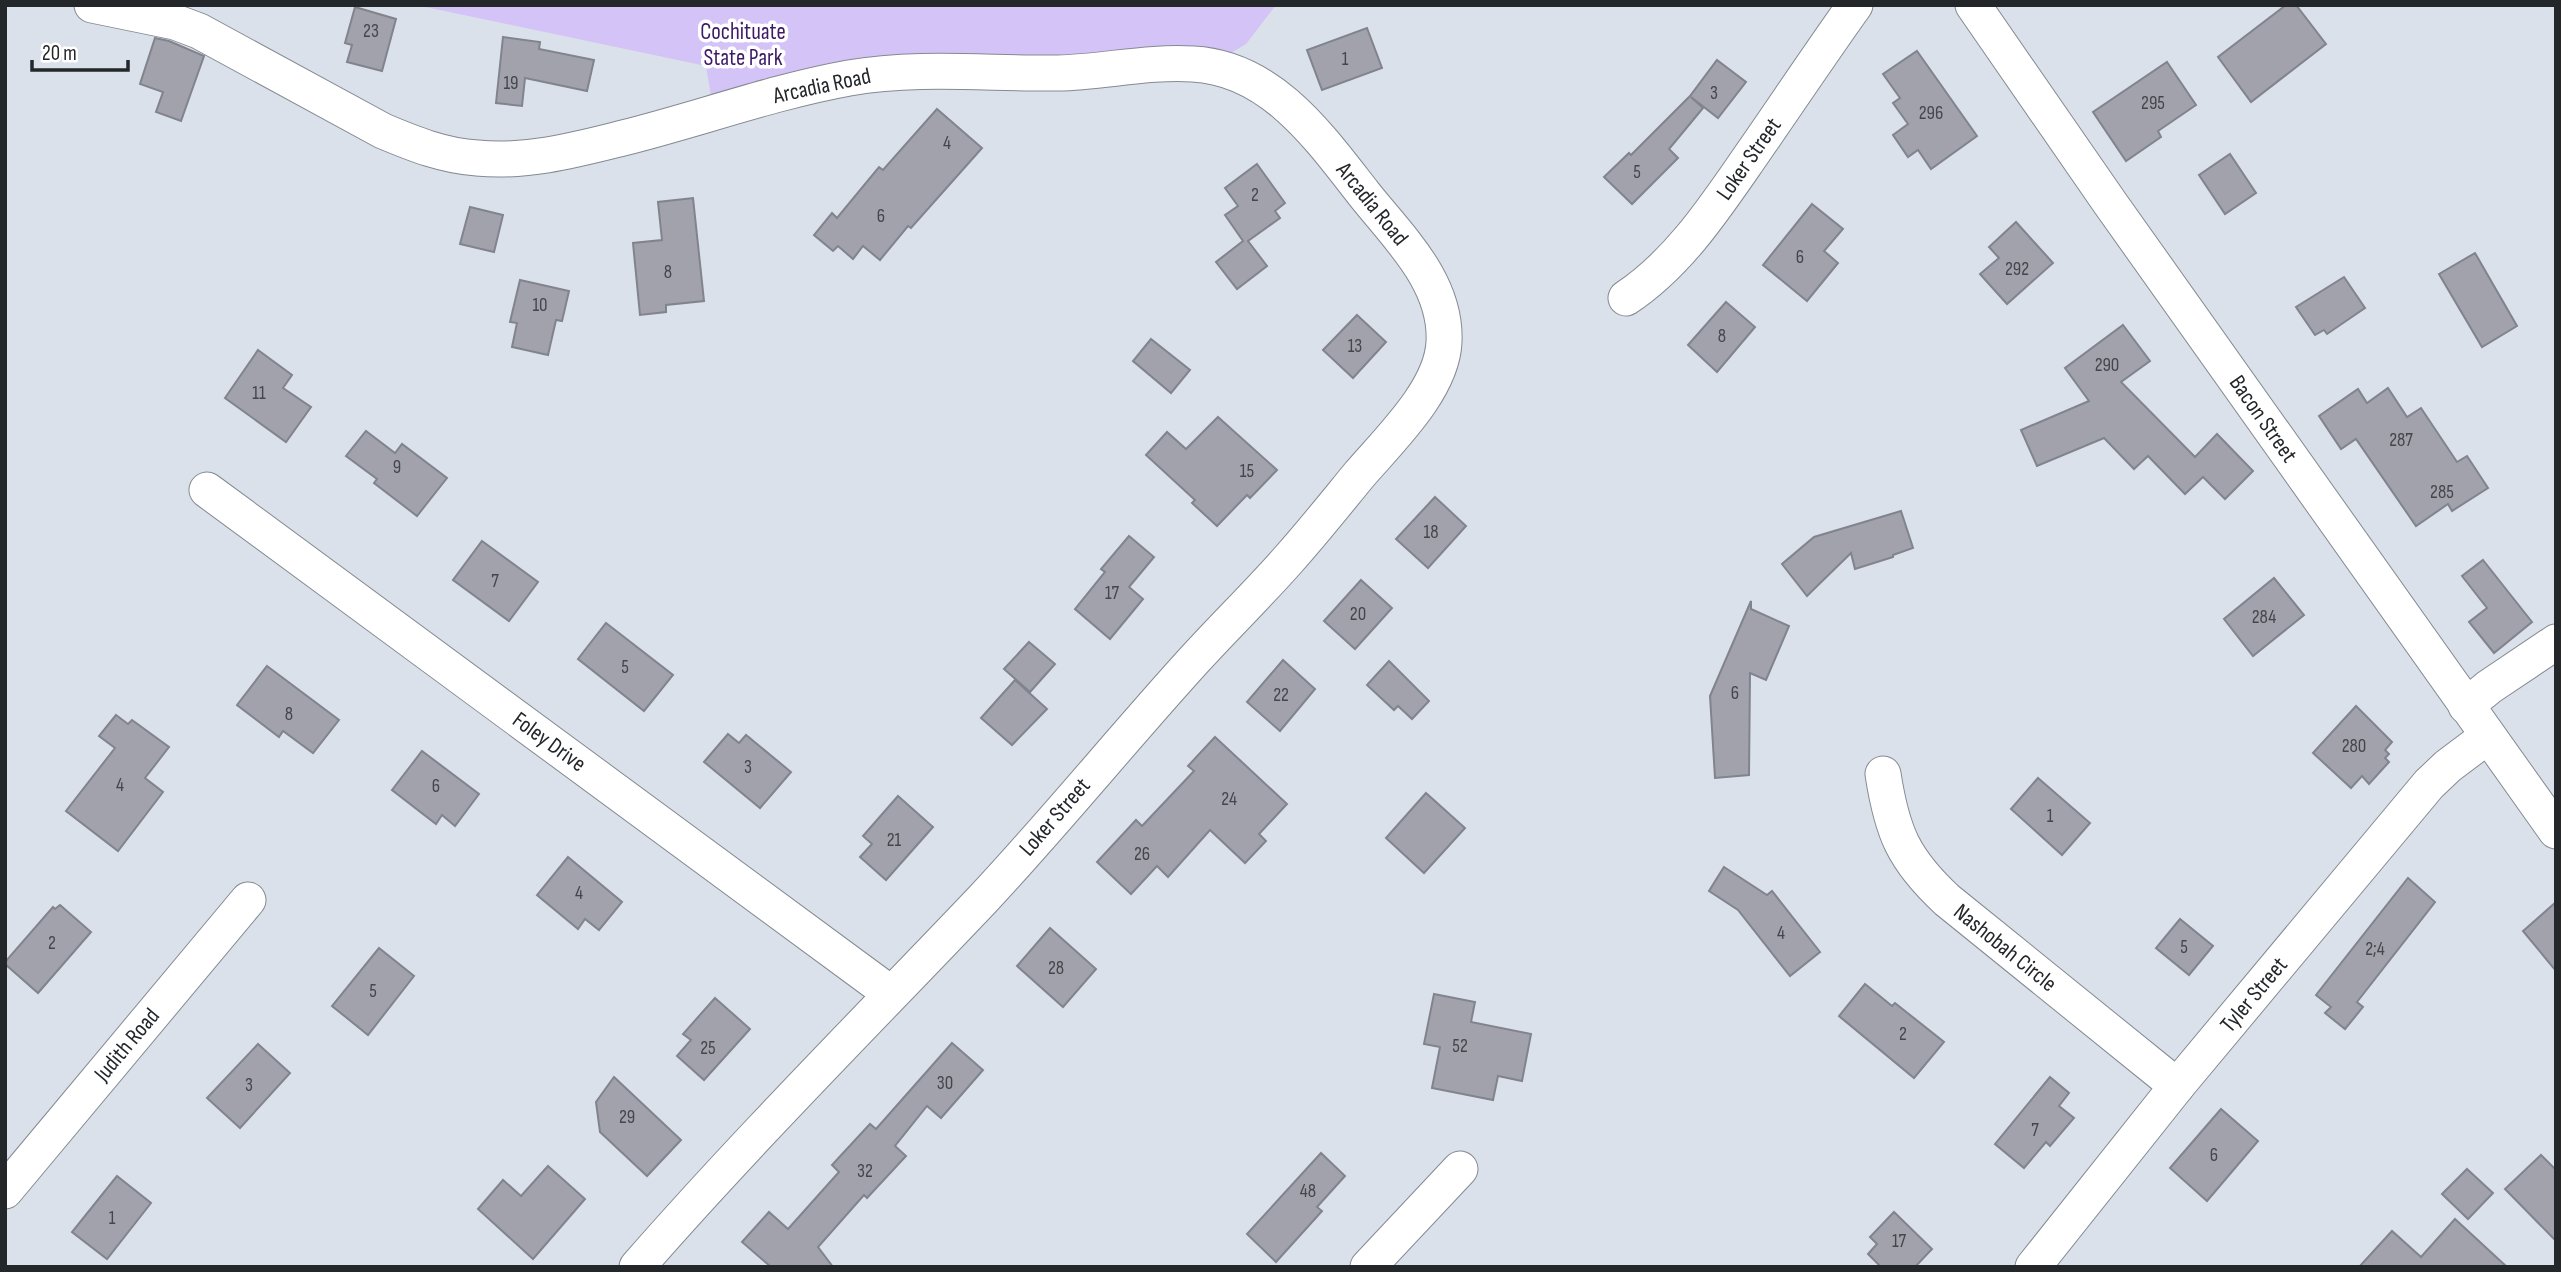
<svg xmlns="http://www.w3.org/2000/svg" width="2561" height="1272" font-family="'Sofia Sans Condensed',sans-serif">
	<rect width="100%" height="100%" fill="#dae1ea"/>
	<polygon fill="#d4c3f6" points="416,5 1276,5 1246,44 1231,53 711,96 706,66"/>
	<g fill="#a1a2ac" stroke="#81838d" stroke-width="2">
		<polygon points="2286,5 2296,5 2326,44 2251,102 2218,57"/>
		<polygon points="355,7 396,19 382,71 347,62 352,45 345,43"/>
		<polygon points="1367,28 1382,68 1322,90 1307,50"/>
		<polygon points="503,37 540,42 539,49 594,60 587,91 525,78 522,106 496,103"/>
		<polygon points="155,38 169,41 204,56 181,121 156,112 163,92 140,84"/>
		<polygon points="1917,51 1977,136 1931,169 1918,150 1908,157 1893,135 1908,124 1893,103 1900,98 1883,74"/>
		<polygon points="1717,60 1746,82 1718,118 1691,97 1703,108 1669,149 1678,158 1632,204 1604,177 1629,153 1631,155 1690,96"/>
		<polygon points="2167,62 2196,105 2158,131 2161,137 2126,161 2093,112"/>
		<polygon points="937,109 982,148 911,228 908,226 880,260 863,246 853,259 838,246 833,251 814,235 832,213 837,218 879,167 883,170"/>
		<polygon points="2230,154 2256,193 2225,214 2199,175"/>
		<polygon points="1257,164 1285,203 1275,211 1280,218 1248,241 1267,266 1237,289 1216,262 1243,241 1225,215 1238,206 1225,188"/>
		<polygon points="693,198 704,301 666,305 666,312 640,315 633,243 662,240 658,202"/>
		<polygon points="1812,204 1843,229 1824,251 1838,263 1807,301 1763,265"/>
		<polygon points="470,207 503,215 494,252 460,244"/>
		<polygon points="2016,222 2053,263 2007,304 1980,274 1999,258 1989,247"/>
		<polygon points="2475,253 2517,326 2482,347 2439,274"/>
		<polygon points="2344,277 2365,308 2327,334 2324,330 2315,335 2296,307"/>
		<polygon points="520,280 569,291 562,321 556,320 548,355 512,347 517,323 510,322"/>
		<polygon points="1726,302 1755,327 1717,372 1688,345"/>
		<polygon points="1357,315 1386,342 1353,378 1323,350"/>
		<polygon points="2123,325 2150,361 2121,382 2195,457 2217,434 2253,471 2225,499 2203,477 2185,494 2148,456 2134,469 2104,438 2037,466 2021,430 2089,401 2065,368"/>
		<polygon points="1151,339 1190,370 1171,393 1133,361"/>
		<polygon points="258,350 292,375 283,388 311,407 286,442 225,398"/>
		<polygon points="2388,388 2407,417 2421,408 2457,462 2467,456 2488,488 2452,511 2448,504 2416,526 2356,439 2341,449 2319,416 2358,389 2367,403"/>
		<polygon points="1218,417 1277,470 1250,498 1247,495 1217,526 1192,503 1195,500 1146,455 1167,432 1186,449"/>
		<polygon points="366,431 395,453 402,444 447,478 417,516 374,483 377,479 346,456"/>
		<polygon points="1435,497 1466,526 1428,568 1396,539"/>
		<polygon points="1901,511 1913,548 1893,555 1893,557 1855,569 1851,553 1807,596 1782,564 1814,537"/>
		<polygon points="1129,536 1154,557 1129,587 1143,599 1110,639 1075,609 1105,572 1101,569"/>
		<polygon points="482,541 538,582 509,621 453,580"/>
		<polygon points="2483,560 2532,622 2494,653 2469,622 2487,608 2462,576"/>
		<polygon points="2274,578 2304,615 2253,656 2224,619"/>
		<polygon points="1361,580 1392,608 1355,649 1324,621"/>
		<polygon points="1751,601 1751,609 1789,626 1766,680 1750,673 1749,775 1715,778 1710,696"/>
		<polygon points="606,623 673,675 644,711 578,659"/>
		<polygon points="1029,642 1055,664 1030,692 1004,669"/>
		<polygon points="1283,660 1315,689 1280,731 1247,702"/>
		<polygon points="1389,661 1429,701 1412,719 1398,706 1394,710 1367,685"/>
		<polygon points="267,666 339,720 313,753 283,731 279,737 237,705"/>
		<polygon points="1015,680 1047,709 1012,745 981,718"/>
		<polygon points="2356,706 2392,742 2385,750 2389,754 2385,758 2389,762 2369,784 2362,776 2351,788 2313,753"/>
		<polygon points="116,715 128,724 132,720 169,747 145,778 163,792 118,851 66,811 115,748 99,736"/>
		<polygon points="728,734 739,743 746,735 791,772 760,808 704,762"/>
		<polygon points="1215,737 1287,804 1259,834 1266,841 1245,863 1210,830 1168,877 1157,866 1131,894 1097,862 1136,820 1142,826 1194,771 1188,766"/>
		<polygon points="422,751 479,794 455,826 442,815 436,824 392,790"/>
		<polygon points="2038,778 2090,823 2062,855 2011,809"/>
		<polygon points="1426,793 1465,828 1424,873 1386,838"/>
		<polygon points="898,796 933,827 886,880 860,857 872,844 863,836"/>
		<polygon points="568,857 622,902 599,930 585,919 578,929 537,895"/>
		<polygon points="1724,867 1767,895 1772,891 1820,952 1790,976 1738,910 1709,891"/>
		<polygon points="2408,878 2435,902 2357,1002 2363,1007 2345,1029 2325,1013 2331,1007 2316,995"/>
		<polygon points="2556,902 2556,971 2523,931"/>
		<polygon points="60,905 91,932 38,993 5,964 5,962 53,907 55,909"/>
		<polygon points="2180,919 2213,946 2189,975 2156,948"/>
		<polygon points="1050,928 1096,969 1063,1007 1017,966"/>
		<polygon points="379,948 414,976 368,1035 332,1006"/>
		<polygon points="1865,984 1892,1006 1895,1003 1944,1042 1914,1078 1839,1016"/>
		<polygon points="1434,994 1475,1002 1471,1022 1531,1034 1522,1081 1498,1076 1493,1100 1432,1088 1440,1047 1424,1044"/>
		<polygon points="715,998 750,1029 704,1080 677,1056 691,1040 683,1034"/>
		<polygon points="952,1043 983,1070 941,1118 927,1106 895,1146 906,1156 867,1198 864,1195 818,1247 833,1267 771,1267 742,1242 769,1212 788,1229 839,1172 832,1165 870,1124 876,1129"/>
		<polygon points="258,1044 290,1073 240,1128 207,1098"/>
		<polygon points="614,1077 681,1140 647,1176 600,1132 596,1102"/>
		<polygon points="2050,1077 2069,1093 2059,1106 2074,1118 2050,1146 2046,1142 2024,1168 1995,1144"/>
		<polygon points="2221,1109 2258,1141 2207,1201 2170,1168"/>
		<polygon points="1321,1153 1345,1176 1317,1207 1322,1211 1276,1262 1247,1234"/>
		<polygon points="2541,1155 2556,1170 2556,1241 2505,1189"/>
		<polygon points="548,1166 585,1199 533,1259 478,1209 503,1180 521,1196"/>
		<polygon points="2467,1169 2493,1193 2468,1219 2442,1194"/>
		<polygon points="117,1176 151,1203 107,1259 72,1232"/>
		<polygon points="1894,1212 1932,1249 1915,1267 1881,1267 1868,1254 1877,1244 1870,1237"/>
		<polygon points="2455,1219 2507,1267 2359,1267 2392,1231 2421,1257"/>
	</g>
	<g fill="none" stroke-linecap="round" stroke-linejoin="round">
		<g stroke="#848a92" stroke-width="37">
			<g id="street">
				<path d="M 92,5 L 175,22 L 199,31 L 383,131 C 414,144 444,156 477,158 C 527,163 575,150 623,138 C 699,119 772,92 849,78 C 919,66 988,74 1058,73 C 1103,72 1149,61 1193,64 C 1272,68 1320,138 1364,194 C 1398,237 1447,282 1444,342 C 1442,390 1389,440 1359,475 C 1336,503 1313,532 1288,560 C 1258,594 1226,625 1195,659 C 1123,738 1056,821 983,899 C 867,1021 748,1140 637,1267"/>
				<polyline points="1973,5 2110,203 2556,831"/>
				<path d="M 1626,298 C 1679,263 1716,206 1752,154 C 1786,105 1820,54 1855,5"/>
				<polyline points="207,490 890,993"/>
				<polyline points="2466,706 2489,687 2556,642"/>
				<path d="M 1883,774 C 1892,832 1903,859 1947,900 L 2177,1086"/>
				<polyline points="5,1191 248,900"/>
				<polyline points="1368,1267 1460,1169"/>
				<polyline points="2033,1267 2177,1086 2429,784 2448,766 2488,736"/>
			</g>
		</g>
		<use href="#street" stroke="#fff" stroke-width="35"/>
	</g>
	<g text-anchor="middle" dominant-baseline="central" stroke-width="7" stroke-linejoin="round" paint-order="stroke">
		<g font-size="19" fill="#43464a">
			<text x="371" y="31">23</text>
			<text x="1345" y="59">1</text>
			<text x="511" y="83">19</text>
			<text x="1714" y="93">3</text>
			<text x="2153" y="103">295</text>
			<text x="1931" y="113">296</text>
			<text x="947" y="143">4</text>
			<text x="1637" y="172">5</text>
			<text x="1255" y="195">2</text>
			<text x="881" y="216">6</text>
			<text x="1800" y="257">6</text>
			<text x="2017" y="269">292</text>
			<text x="668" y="272">8</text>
			<text x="540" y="305">10</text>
			<text x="1722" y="336">8</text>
			<text x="1355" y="346">13</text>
			<text x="2107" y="365">290</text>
			<text x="259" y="393">11</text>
			<text x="2401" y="440">287</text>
			<text x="397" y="467">9</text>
			<text x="1247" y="471">15</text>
			<text x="2442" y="492">285</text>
			<text x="1431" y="532">18</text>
			<text x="495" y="581">7</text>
			<text x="1112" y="593">17</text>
			<text x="1358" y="614">20</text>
			<text x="2264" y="617">284</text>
			<text x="625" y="667">5</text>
			<text x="1735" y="693">6</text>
			<text x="1281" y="695">22</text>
			<text x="289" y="714">8</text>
			<text x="2354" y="746">280</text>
			<text x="748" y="767">3</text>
			<text x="120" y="785">4</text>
			<text x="436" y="786">6</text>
			<text x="1229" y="799">24</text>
			<text x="2050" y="816">1</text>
			<text x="894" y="840">21</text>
			<text x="1142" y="854">26</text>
			<text x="579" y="893">4</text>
			<text x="1781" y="933">4</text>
			<text x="52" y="943">2</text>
			<text x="2184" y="947">5</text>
			<text x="2375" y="949">2;4</text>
			<text x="1056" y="968">28</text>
			<text x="373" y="991">5</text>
			<text x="1903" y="1034">2</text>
			<text x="1460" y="1046">52</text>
			<text x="708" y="1048">25</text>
			<text x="945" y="1083">30</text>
			<text x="249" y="1085">3</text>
			<text x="627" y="1117">29</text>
			<text x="2035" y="1130">7</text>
			<text x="2214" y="1155">6</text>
			<text x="865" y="1171">32</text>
			<text x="1308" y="1191">48</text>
			<text x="112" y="1218">1</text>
			<text x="1899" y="1241">17</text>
		</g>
		<g font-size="23" fill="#3d1a66" stroke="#fff">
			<text x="743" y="32">Cochituate<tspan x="743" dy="26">State Park</tspan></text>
		</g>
		<g font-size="23" fill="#24272a" stroke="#fff">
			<text transform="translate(822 86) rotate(-12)">Arcadia Road</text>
			<text transform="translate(1749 159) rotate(-55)">Loker Street</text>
			<text transform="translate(1372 204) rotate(51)">Arcadia Road</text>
			<text transform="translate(2263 419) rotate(55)">Bacon Street</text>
			<text transform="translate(549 742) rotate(36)">Foley Drive</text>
			<text transform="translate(1055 817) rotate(-49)">Loker Street</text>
			<text transform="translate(2005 948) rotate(39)">Nashobah Circle</text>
			<text transform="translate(2254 995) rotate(-50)">Tyler Street</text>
			<text transform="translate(127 1045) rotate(-50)">Judith Road</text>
		</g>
	</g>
	<rect width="2561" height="1272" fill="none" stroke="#24272a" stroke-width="14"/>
	<path d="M32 60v10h96v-10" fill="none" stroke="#24272a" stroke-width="3.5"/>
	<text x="42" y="60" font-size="21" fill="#24272a" stroke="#ffffff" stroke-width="5" paint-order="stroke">20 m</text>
</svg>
